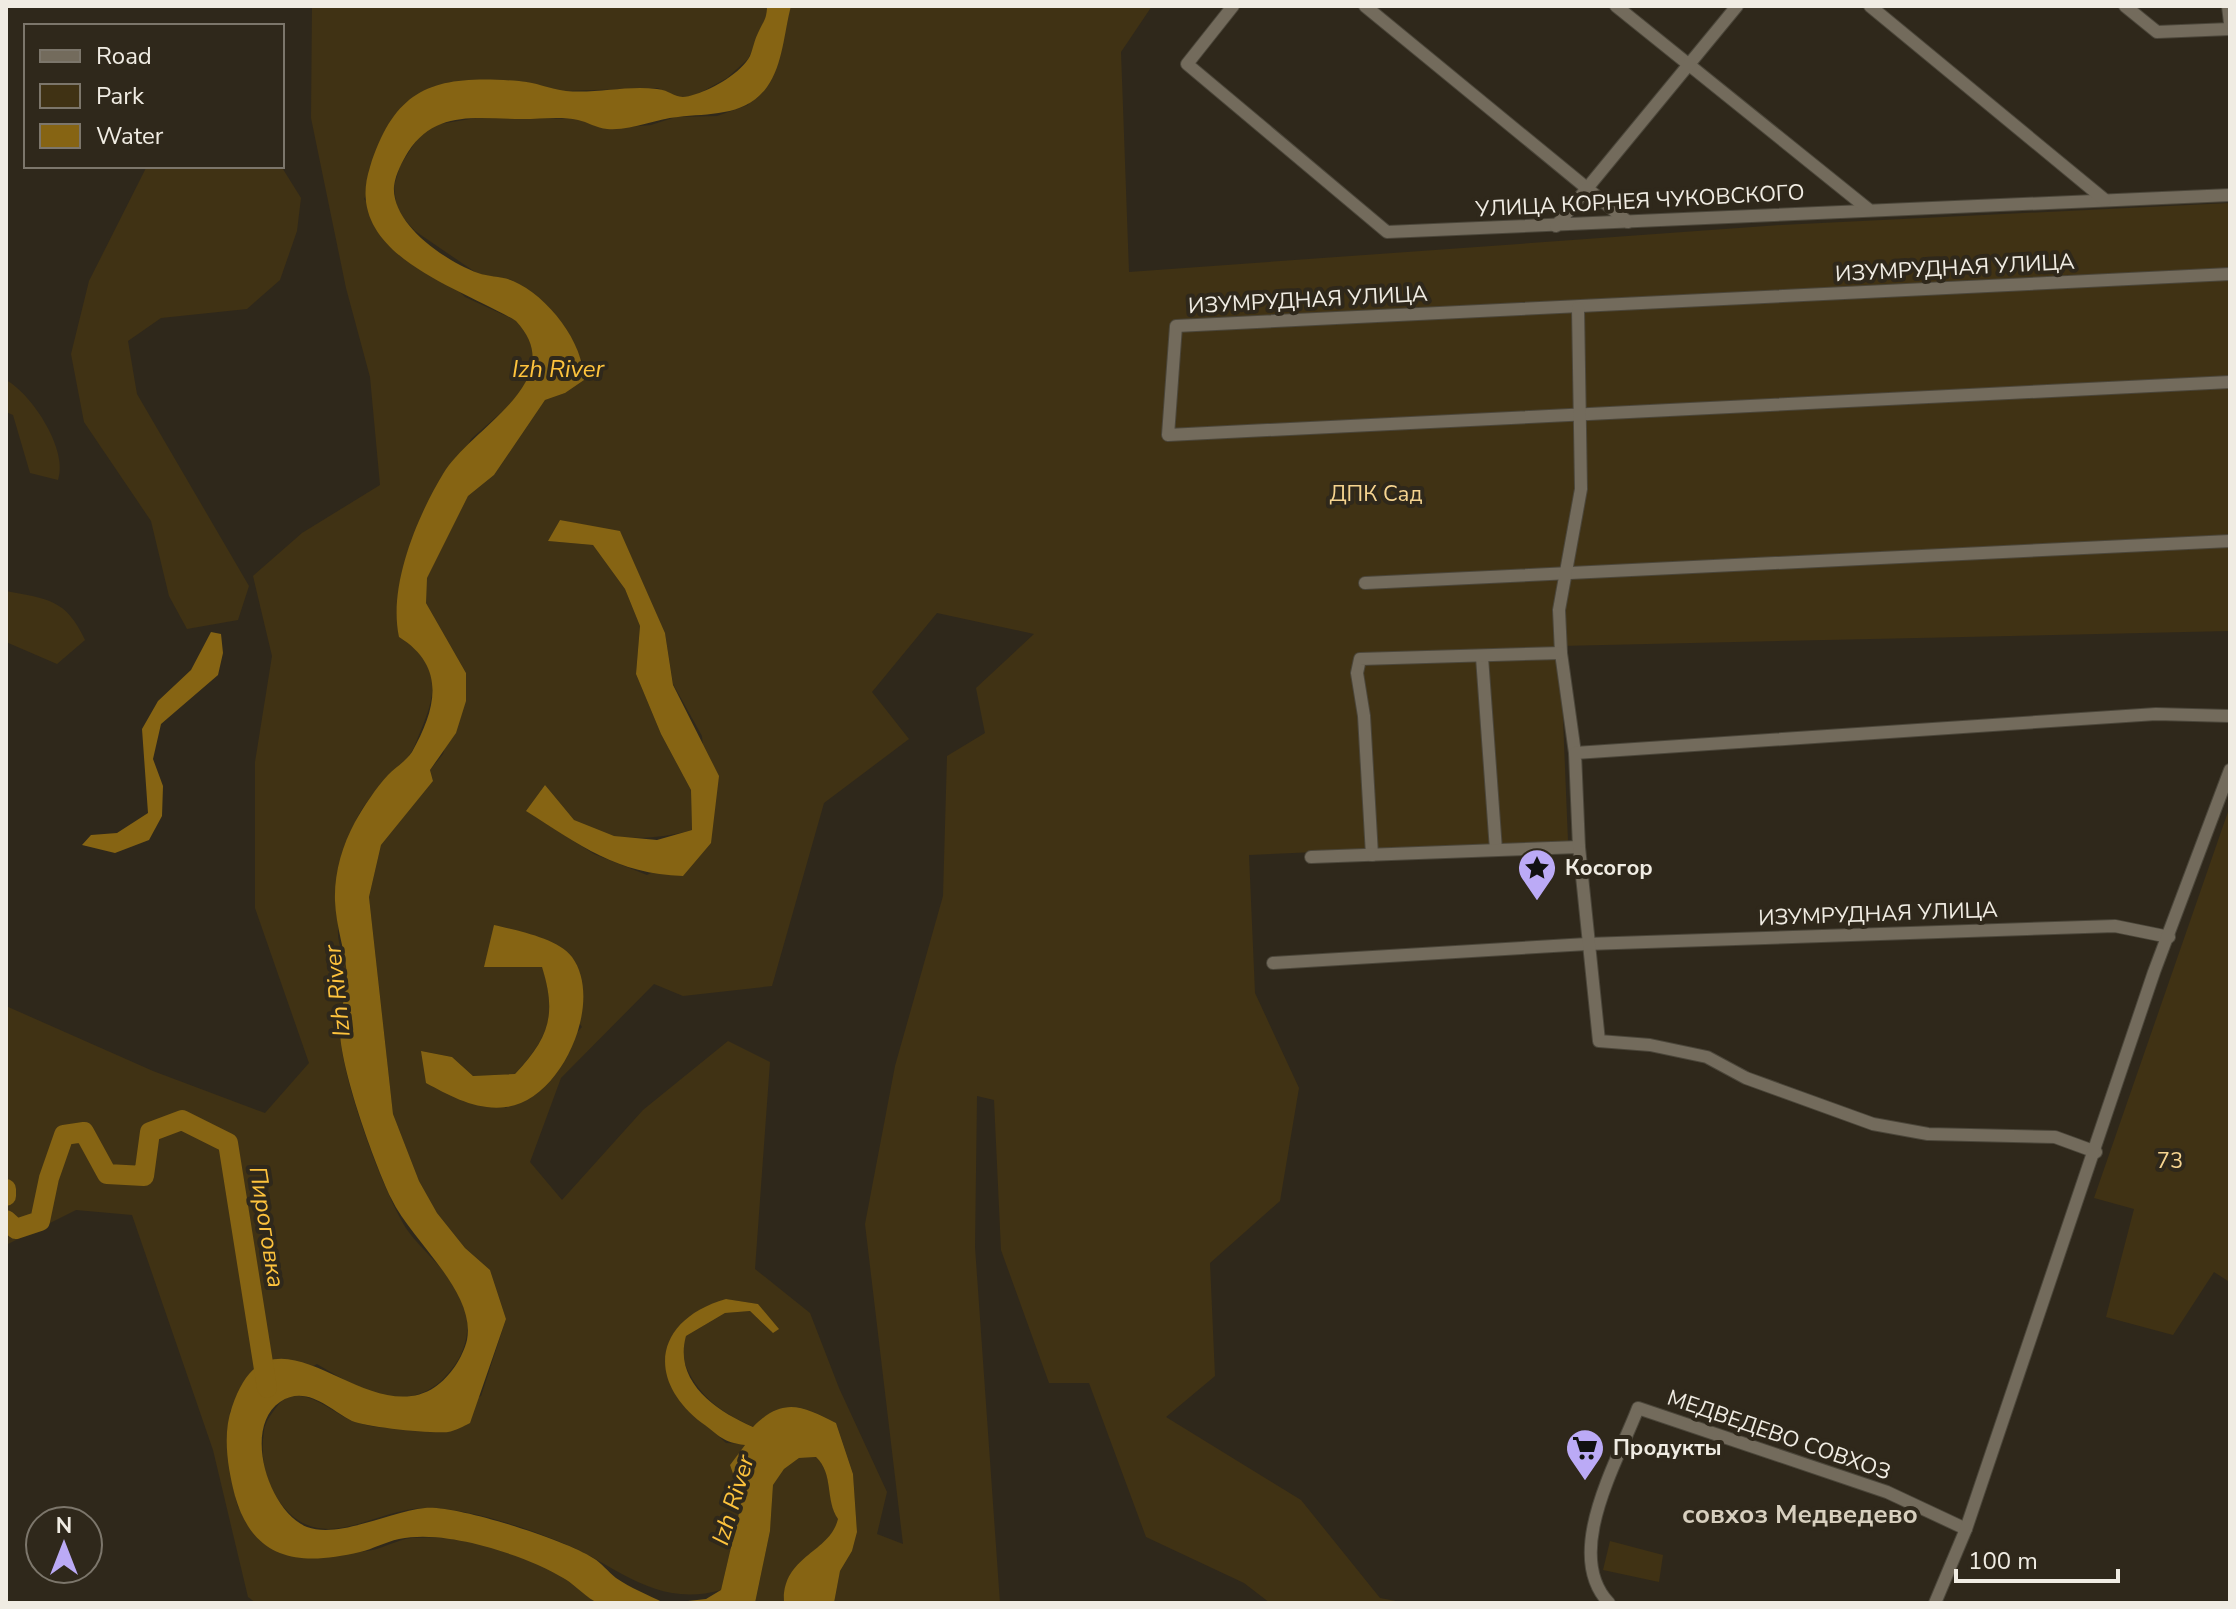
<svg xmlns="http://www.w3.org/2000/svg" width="2236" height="1609" font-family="'Nunito Sans',sans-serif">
	<rect width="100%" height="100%" fill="#2f281b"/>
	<g fill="#403214" fill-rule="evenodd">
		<path d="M 312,6 L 767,6 L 767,20 L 748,59 L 727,78 L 698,94 L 679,99 L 658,88 L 563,91 L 521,81 L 434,86 L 364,199 L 465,297 L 517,321 L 528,333 L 535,353 L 529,378 L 512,403 L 471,439 L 407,553 L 399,637 C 440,663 438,690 421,730 C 417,739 414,750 408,757 C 390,778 366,796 355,823 C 347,841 339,908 338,930 C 337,944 345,958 347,971 C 348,990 341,1007 340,1025 C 337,1068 384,1195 408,1231 C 427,1257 461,1280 466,1314 C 470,1335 464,1354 451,1370 C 413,1419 361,1391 317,1364 L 230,1411 C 227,1446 229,1474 238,1507 C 278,1521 319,1542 359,1551 C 374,1554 396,1539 412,1538 C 475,1533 552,1560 598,1603 L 256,1603 L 248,1597 L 213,1450 L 132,1215 L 76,1210 L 6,1245 L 6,1006 L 153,1071 L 265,1113 L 309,1063 L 255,908 L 255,762 L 272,656 L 253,576 L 302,533 L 380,485 L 370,377 L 346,288 L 311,118 Z"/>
		<path d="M 791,6 L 1152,6 L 1121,52 L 1129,272 L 1781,225 L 2230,203 L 2230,631 L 1560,646 L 1568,841 L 1249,855 L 1255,993 L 1299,1088 L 1280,1201 L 1210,1263 L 1215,1376 L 1166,1417 L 1301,1500 L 1380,1598 L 1407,1603 L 1270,1603 L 1244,1583 L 1146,1537 L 1089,1383 L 1049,1383 L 1001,1250 L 994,1100 L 977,1096 L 975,1247 L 1000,1603 L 834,1603 L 840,1571 L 852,1551 L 857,1532 L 853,1474 L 836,1423 C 804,1406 782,1396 754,1427 C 718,1412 693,1392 681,1353 L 686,1336 L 725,1313 L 750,1311 L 773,1333 L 758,1304 L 726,1299 L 667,1349 L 713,1431 L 726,1443 L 746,1444 L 730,1465 L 742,1500 L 721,1590 C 654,1609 615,1563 558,1541 C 520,1526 470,1509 429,1508 C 377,1506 324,1558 282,1505 C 265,1484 260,1457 264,1431 C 265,1422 270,1416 275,1409 C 297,1376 332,1414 355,1422 C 370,1427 387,1429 403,1428 C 423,1428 461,1405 481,1396 L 506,1319 L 490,1270 L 465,1248 L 437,1213 L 419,1181 L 393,1114 L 369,897 L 381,845 L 433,781 L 430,770 L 443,754 L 466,673 L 426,603 L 426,579 L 468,496 L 494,475 L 545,400 L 565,393 L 584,364 L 573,346 L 512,280 L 478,274 L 415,231 L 397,211 L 394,186 L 400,166 L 421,133 L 440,124 L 482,117 L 576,119 L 606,129 L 651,125 L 676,117 L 717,116 L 748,105 ZM 560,520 L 620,532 L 665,633 L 673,684 L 702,736 L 711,843 L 647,875 L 594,854 L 527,811 L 545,785 C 553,796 563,812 573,820 C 606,844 656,840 692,830 L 691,790 L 661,734 L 636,674 L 640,626 L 625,589 L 593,545 L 549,541 ZM 937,613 L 1034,634 L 976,688 L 985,733 L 947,756 L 943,896 L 895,1066 L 865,1224 L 903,1544 L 877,1534 L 887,1492 L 839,1388 L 810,1313 L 755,1269 L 770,1062 L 728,1041 L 643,1110 L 562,1200 L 530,1162 L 561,1078 L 654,984 L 683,996 L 772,986 L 824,803 L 909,739 L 872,692 ZM 542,966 L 582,1027 L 506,1108 L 421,1051 L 452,1057 L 473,1076 L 515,1074 C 549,1037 557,1016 542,966 Z"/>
		<polygon points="147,166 281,166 301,198 297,231 280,280 247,309 161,318 128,341 137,394 249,586 238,620 187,629 169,596 151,521 84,422 71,354 89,281"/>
		<path d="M 6,380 C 32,394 69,451 58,480 L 30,473 L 13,415 L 6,412 Z"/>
		<path d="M 6,591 C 48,599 66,599 85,640 L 57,664 L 6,642 Z"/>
		<polygon points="2230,806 2230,1279 2228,1281 2214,1272 2173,1335 2106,1317 2134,1209 2094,1198"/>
		<path d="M 816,1457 C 834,1474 825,1500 839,1519 C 830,1553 782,1556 784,1603 L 755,1603 L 770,1531 L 773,1485 L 784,1469 L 799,1458 Z"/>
		<polygon points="1610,1541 1663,1555 1659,1582 1603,1570"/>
	</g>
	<g fill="#866413">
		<path d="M 767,6 L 791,6 C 784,32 783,65 767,87 C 745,117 710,113 678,117 C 654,119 632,131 607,129 C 597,128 587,122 578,120 C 561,116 540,119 523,119 C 478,119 436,109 408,152 C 402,162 396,173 394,186 C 391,224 445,261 478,273 C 489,277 502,276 513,281 C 548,296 584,343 584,380 L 565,393 L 545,400 L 494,475 L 468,496 L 427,578 L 426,603 L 466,673 L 466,701 L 456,733 L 430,770 L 433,781 L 381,845 L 369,897 L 393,1114 L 419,1181 L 437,1213 L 465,1248 L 490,1270 L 506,1319 L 470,1423 C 464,1426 455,1431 448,1432 C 432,1434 366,1427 352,1421 C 330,1410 307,1384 280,1402 C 242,1428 269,1512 307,1527 C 339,1539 391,1511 425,1508 C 457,1505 566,1540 593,1558 C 602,1563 608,1572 616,1578 C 630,1588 649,1595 664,1603 C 649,1603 611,1608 598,1603 C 588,1599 575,1585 565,1579 C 537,1562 504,1551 472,1543 C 449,1538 423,1534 399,1539 C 385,1542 373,1549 360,1552 C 301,1566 254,1562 235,1496 C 228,1469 222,1435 232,1407 C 272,1287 365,1434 435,1387 C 450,1377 463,1357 467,1340 C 476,1291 412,1242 391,1198 C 374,1162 337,1061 340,1024 C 341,1007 347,992 347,975 C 345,950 336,927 335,901 C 334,874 342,846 355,822 C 364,806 376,788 388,775 C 396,767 406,761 412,752 C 436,709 447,667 399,637 C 388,586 417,517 443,474 C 471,427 572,381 516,321 C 460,287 341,255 370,167 C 396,85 436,75 519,81 C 535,82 550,89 566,91 C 596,94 627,85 657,89 C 675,91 674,102 696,94 C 713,89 742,72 750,56 C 753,49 754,41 758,33 C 763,22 767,19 767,6 Z"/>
		<path d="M 560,520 L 620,531 L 665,633 L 673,685 L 719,776 L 711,843 L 683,876 C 617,874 580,845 526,811 L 545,785 L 574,820 L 614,836 L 657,840 L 692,830 L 691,790 L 661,734 L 636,674 L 640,626 L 625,589 L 593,545 L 548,541 Z"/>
		<polygon points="211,632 221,634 223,653 218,675 161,724 153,759 163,786 162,816 149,840 115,853 82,845 91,835 117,833 148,813 142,729 158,701 191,670"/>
		<path d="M 494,925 C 515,930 558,938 572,957 C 605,1002 561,1101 506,1107 C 477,1111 450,1096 426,1083 L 421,1051 L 452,1057 L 473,1076 L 515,1074 C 549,1038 557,1015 542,967 L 484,967 Z"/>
		<path d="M 726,1299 L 758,1304 L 779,1329 L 773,1333 L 750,1311 L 725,1313 L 686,1336 C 673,1382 717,1411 753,1427 C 783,1396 803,1406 836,1423 L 853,1474 L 857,1532 L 852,1551 L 840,1571 L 834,1603 L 784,1603 C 781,1556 830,1553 838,1519 C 825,1500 834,1474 816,1457 L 799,1458 L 784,1469 L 773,1485 L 770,1531 L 755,1603 L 670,1603 L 706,1599 L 721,1590 L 742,1500 L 730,1465 L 745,1445 C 722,1442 720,1436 702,1423 C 644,1378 656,1319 726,1299 Z"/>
	</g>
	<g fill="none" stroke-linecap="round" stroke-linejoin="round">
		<g stroke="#866413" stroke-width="20">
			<polyline points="6,1189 6,1196"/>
			<polyline points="6,1220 16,1229 40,1221 49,1178 64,1135 84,1132 107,1174 144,1176 150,1132 182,1120 228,1143 267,1388"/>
		</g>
		<g stroke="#4b463a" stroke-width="14">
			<g id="minor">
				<polyline points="1233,6 1187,64 1387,232 2230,195"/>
				<polyline points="1365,6 1628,222"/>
				<polyline points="1616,6 1868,209"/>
				<polyline points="1870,6 2105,200"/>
				<polyline points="2125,6 2157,32 2230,29"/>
				<polyline points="2228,6 2230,23"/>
				<polyline points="1556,226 1737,6"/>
				<polyline points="2230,274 1176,326 1168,435 2230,382"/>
				<polyline points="1365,583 2230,541"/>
				<polyline points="1482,657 1496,850"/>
				<polyline points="1575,753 1561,653 1559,610 1581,489 1578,308"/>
				<polyline points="1372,855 1364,716 1357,673 1360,659 1561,653"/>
				<polyline points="1311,857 1579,847"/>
				<polyline points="1273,963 1587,944 2115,926 2169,937"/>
				<polyline points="2096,1152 2055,1137 1928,1134 1873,1124 1746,1078 1707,1057 1650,1045 1599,1041 1579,847 1575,753 2156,714 2230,716"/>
				<path d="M 1609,1603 C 1562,1554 1618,1461 1638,1408 L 1887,1492 L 1966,1529"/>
				<polyline points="1935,1603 1966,1529 2154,972 2230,770"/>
			</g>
		</g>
		<use href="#minor" stroke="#736b5c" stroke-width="12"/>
	</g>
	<defs>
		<g id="sight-pin" transform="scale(2)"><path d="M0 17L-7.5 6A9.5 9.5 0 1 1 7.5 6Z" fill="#bbaaf6" stroke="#2f281b"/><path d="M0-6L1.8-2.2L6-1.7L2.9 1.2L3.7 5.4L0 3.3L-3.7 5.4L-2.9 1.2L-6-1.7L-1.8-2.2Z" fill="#111"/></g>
		<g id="supermarket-pin" transform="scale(2)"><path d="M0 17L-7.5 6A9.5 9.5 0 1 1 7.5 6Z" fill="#bbaaf6" stroke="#2f281b"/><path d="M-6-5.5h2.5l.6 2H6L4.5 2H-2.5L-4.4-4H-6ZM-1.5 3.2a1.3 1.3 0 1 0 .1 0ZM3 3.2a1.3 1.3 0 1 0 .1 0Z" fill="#111"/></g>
	</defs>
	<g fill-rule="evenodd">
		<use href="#sight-pin" x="1537" y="868"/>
		<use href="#supermarket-pin" x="1585" y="1448"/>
	</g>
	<g text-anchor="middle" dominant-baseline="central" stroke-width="8" stroke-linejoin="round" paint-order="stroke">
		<g font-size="22" fill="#f0ece3" stroke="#2f281b">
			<text transform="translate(1640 201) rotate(-3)">УЛИЦА КОРНЕЯ ЧУКОВСКОГО</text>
			<text transform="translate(1955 268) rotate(-3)">ИЗУМРУДНАЯ УЛИЦА</text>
			<text transform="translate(1308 300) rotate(-3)">ИЗУМРУДНАЯ УЛИЦА</text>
			<text transform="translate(1878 914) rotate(-2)">ИЗУМРУДНАЯ УЛИЦА</text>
			<text transform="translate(1779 1435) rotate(19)">МЕДВЕДЕВО СОВХОЗ</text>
		</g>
		<g font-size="22" fill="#f6d490" stroke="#2f281b">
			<text x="1376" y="494">ДПК Сад</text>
			<text x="2170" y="1161">73</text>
		</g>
		<g font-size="22" font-weight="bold" fill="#f0ece3" stroke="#2f281b" text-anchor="start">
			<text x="1565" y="868">Косогор</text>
			<text x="1613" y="1448">Продукты</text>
		</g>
		<g font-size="24" font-style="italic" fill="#fec33d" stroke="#2f281b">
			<text x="558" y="369">Izh River</text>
			<text transform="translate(337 991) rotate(-96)">Izh River</text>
			<text transform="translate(267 1227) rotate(81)">Пироговка</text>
			<text transform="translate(733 1500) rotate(-73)">Izh River</text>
		</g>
		<g font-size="26" font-weight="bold" fill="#d7cfbe" stroke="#2f281b">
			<text x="1800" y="1514">совхоз Медведево</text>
		</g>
	</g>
	<rect width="2236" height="1609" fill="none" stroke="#f0ece3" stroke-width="16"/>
	<rect x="24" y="24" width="260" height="144" fill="#2f281b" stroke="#7c766b" stroke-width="2"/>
	<rect x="40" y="50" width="40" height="12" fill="#736b5c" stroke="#7c766b" stroke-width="2"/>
	<text x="96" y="64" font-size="24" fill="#f0ece3">Road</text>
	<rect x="40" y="84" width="40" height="24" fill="#403214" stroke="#7c766b" stroke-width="2"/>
	<text x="96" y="104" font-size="24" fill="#f0ece3">Park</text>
	<rect x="40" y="124" width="40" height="24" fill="#866413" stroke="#7c766b" stroke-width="2"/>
	<text x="96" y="144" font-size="24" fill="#f0ece3">Water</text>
	<g transform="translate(64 1545)"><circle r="38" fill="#2f281b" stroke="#7c766b" stroke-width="2"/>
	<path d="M0-6L14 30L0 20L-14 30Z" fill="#bbaaf6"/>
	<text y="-12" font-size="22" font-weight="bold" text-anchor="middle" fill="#f0ece3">N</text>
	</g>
	<path d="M1956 1569v12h162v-12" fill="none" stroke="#f0ece3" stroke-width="4"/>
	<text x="1968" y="1569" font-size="24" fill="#f0ece3" stroke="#2f281b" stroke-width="6" paint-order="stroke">100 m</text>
</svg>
